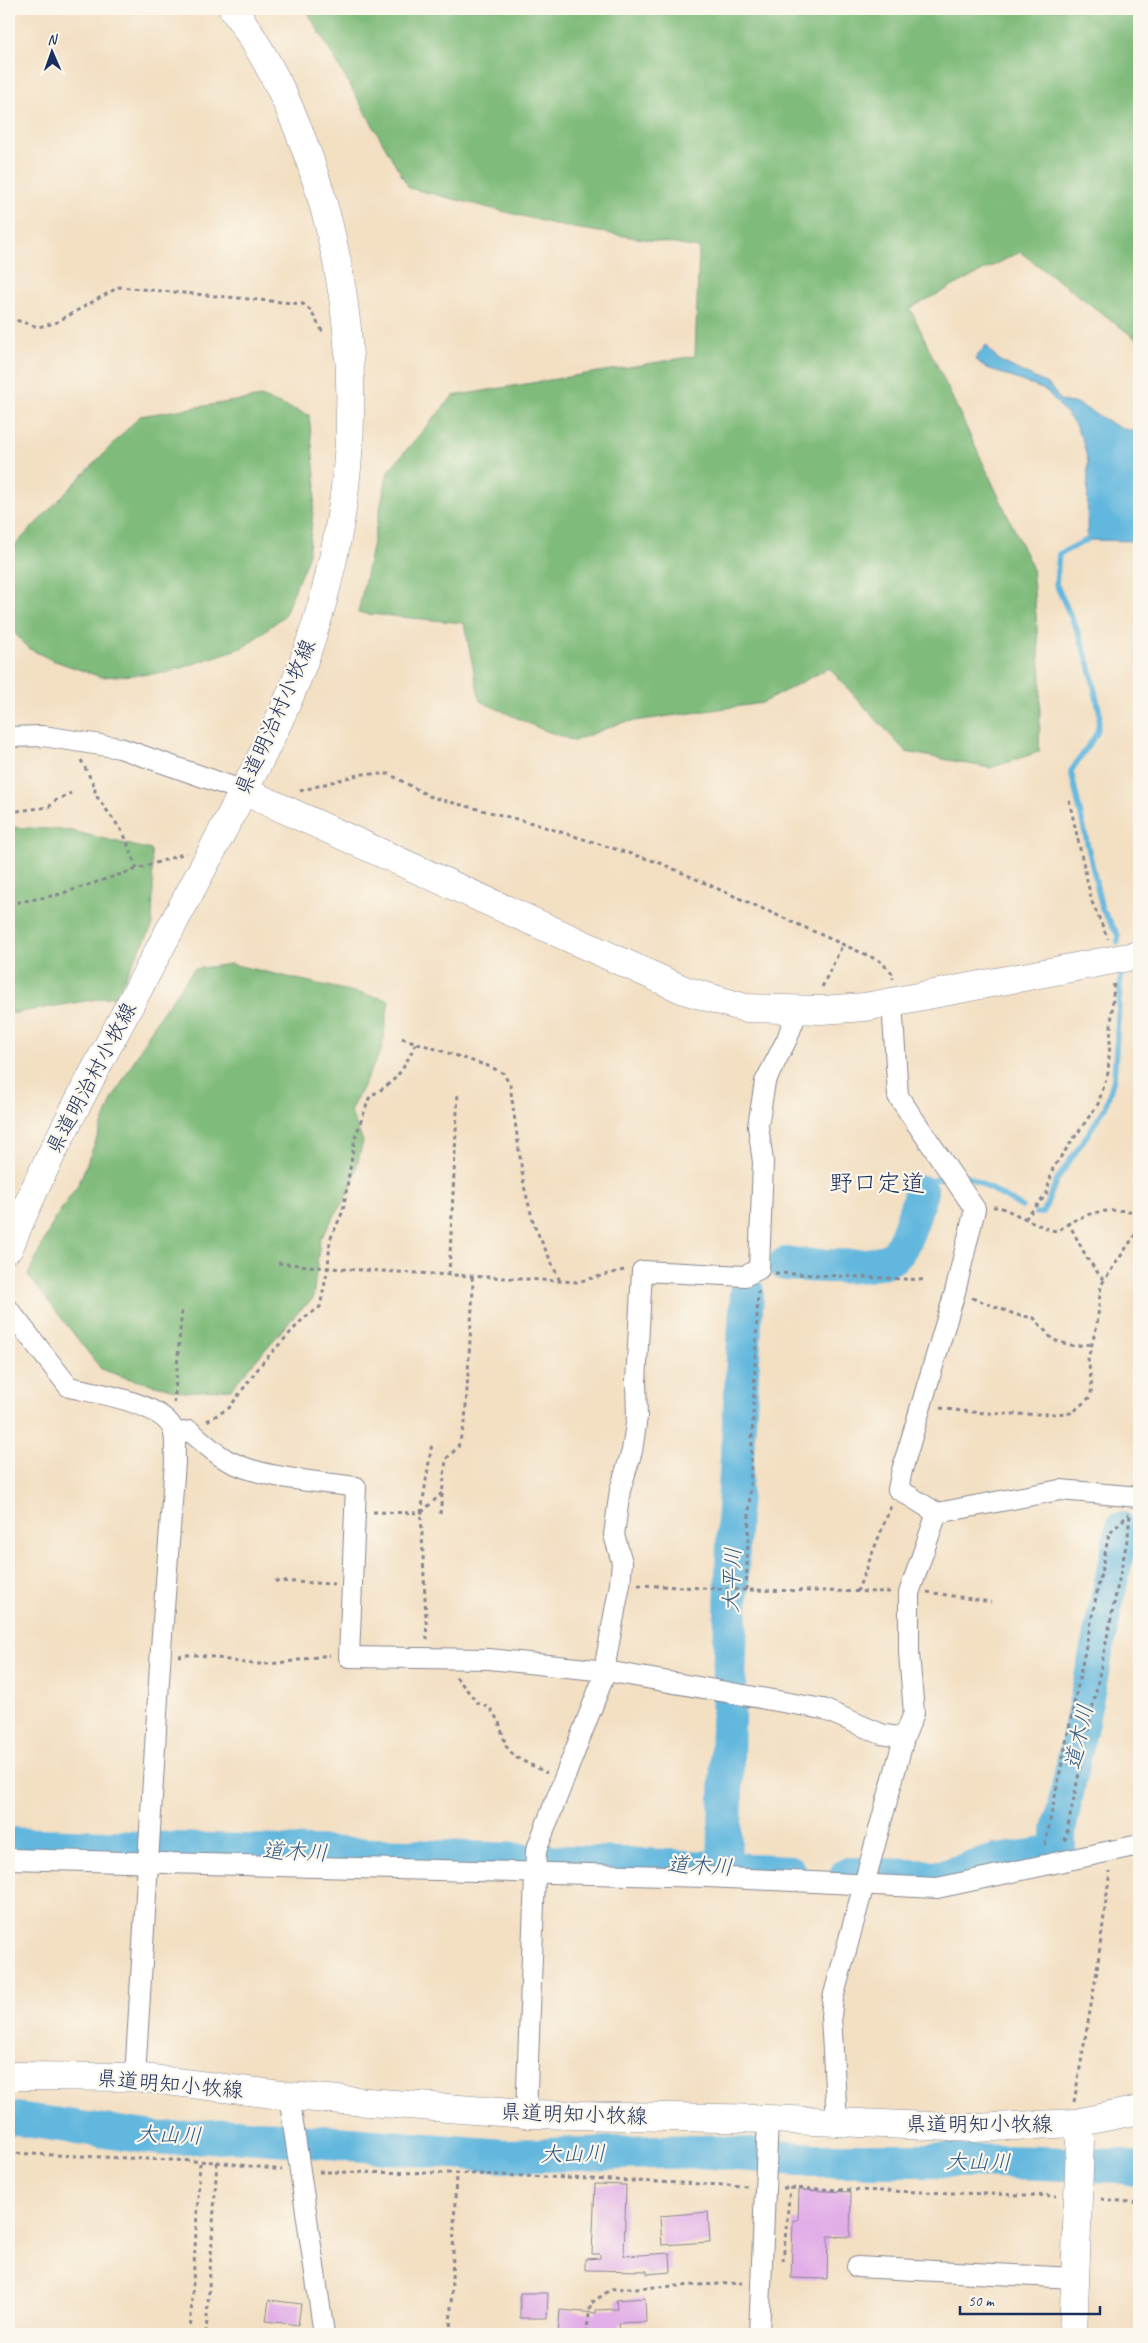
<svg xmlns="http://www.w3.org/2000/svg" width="1148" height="2343" font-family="Caveat,'Klee One',sans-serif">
	<rect width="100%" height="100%" fill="#fbf7ec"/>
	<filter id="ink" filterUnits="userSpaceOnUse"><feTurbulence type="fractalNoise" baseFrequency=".02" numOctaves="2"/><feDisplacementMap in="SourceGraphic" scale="10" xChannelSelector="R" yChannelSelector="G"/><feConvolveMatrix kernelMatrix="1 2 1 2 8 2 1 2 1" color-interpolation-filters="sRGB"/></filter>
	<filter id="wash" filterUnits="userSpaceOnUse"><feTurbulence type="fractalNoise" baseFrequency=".0096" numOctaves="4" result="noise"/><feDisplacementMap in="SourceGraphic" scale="20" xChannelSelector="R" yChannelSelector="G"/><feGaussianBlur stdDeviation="1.12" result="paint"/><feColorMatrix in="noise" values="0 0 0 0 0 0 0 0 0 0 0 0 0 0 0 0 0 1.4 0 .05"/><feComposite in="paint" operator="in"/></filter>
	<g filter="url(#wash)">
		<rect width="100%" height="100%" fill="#f3dfc2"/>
		<g fill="#7fbb7a" stroke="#4d756c">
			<polygon points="306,9 1139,9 1139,341 1020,252 910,308 1032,567 1041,677 1039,752 990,768 906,752 829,668 762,703 620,723 574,741 541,729 480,701 464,623 358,613 388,471 453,396 695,356 699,248 562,226 409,188"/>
			<polygon points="261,397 309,415 316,486 308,557 284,616 244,647 166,673 101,677 52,660 28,648 13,631 9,618 9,560 16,544 140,416"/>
			<polygon points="9,827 68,830 151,850 153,886 152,927 115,996 9,1014"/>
			<polygon points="231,964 389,1000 382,1049 350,1111 363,1141 351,1188 320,1240 313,1299 297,1313 231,1389 184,1392 130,1379 101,1369 28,1275 54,1220 79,1183 112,1100 155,1023 194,969"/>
		</g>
		<polygon fill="#62b7de" stroke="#3e739e" points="986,345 998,360 1049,385 1061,401 1078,404 1120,428 1139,432 1139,541 1087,540 1088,462 1083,441 1074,423 1047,391 985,367 975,359"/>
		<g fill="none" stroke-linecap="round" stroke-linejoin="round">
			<g stroke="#62b7de" stroke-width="5.5">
				<polyline points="1087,540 1059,554 1056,584 1078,632 1089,664 1100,714 1097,733 1071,771 1102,909 1118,935 1118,942"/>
				<polyline points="958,1174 968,1176 1022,1207"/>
				<polyline points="921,1192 933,1180 946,1177"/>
				<polyline points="1036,1213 1043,1213 1057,1180 1105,1108 1114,1079 1121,975"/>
			</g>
			<g stroke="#62b7de" stroke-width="34">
				<path d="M 785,1264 C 811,1265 878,1273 896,1254 C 908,1240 915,1209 921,1192"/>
				<path d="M 9,1844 C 269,1852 529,1858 789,1872"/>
				<polyline points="724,1867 734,1506 747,1292"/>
				<polyline points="847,1874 942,1877 996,1861 1059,1852 1059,1831 1122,1529"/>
				<polyline points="9,2118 163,2139 233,2135 505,2156 699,2151 812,2160 928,2160 1039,2163 1118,2166 1139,2170"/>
			</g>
		</g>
		<g id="blocks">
			<g fill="#e2aee8">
				<polygon points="595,2184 626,2185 624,2256 670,2253 671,2272 647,2274 647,2271 585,2270 585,2259 600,2258 600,2254 592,2254"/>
				<polygon points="799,2190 851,2192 850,2237 828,2236 827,2279 791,2278 793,2220 798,2220"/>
				<polygon points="708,2212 710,2242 662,2245 660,2216"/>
				<polygon points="520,2293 548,2293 547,2318 520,2318"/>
				<polygon points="645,2298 646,2322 619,2323 620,2334 558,2334 560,2310 596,2313 596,2310 617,2309 616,2300"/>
				<polygon points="269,2300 301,2304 298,2325 266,2321"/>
			</g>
		</g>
	</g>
	<g filter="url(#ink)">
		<use href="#blocks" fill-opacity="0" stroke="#878790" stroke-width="1"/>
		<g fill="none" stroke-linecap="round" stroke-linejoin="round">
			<g stroke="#878790" stroke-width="22">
				<g id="street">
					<polyline points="9,737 43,736 120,748 244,791"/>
					<polyline points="892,1002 898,1096 975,1209 955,1292 902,1470 898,1489 937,1513 1060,1490 1139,1497"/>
					<path d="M 9,1310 L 69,1387 C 96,1393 157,1402 172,1427 C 177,1436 174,1452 175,1462 L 161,1648 L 135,2077"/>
					<path d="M 174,1434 L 190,1431 C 202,1441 214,1453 227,1460 C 263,1479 316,1481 356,1487 L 349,1657 L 489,1659 L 606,1671 L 823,1709 L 881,1734 L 904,1738"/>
					<polyline points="9,1859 707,1877 937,1888 1139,1845"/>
					<polyline points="289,2096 324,2334"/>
					<polyline points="526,2114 536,1851 606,1671 606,1659 620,1584 622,1562 614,1535 620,1490 632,1451 637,1417 636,1382 642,1271 745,1276 759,1269 763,1162 758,1126 765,1082 787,1039 798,1009"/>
					<polyline points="837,2122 831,2016 833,1998 904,1738 914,1713 909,1653 909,1593 937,1513"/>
					<polyline points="857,2267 1075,2278"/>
					<polyline points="759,2334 768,2119"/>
				</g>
			</g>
			<g stroke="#878790" stroke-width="29">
				<g id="secondary">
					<polyline points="244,791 684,990 745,1008 822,1010 865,1007 1139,955"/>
					<path d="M 9,1248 C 36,1181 69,1119 103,1055 C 140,986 177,917 214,847 C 245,788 278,729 302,666 C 349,537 364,397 337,262 C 320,174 286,82 233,9"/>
					<polyline points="9,2076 135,2077 289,2096 526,2114 768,2119 974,2128 1076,2123 1139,2110"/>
					<polyline points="1073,2334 1076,2256"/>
				</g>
			</g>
			<g stroke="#878790" stroke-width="3" stroke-dasharray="4 4" stroke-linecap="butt">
				<polyline points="9,318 38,327 55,323 119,287 303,304 311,311 323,333"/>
				<polyline points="81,760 95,787 95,794 124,834 137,869"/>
				<polyline points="300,791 361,774 389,774 431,797 532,823 660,863 880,961 892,973 893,979"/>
				<polyline points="1069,800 1092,902 1108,939"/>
				<polyline points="9,812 49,807 56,800 71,793"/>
				<polyline points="9,904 57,895 186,853"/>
				<polyline points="822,987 842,946"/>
				<polyline points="402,1038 491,1067 503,1073 510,1085 524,1186 534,1225 560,1281"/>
				<path d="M 993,1207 L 1000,1207 L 1050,1230 L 1058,1231 C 1083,1211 1108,1208 1139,1212"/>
				<polyline points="1025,1219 1046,1195 1053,1168 1098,1104 1108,1073 1114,981"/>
				<polyline points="1068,1222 1087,1258 1104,1281"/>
				<path d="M 278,1263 L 328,1268 L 330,1240 L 343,1211 L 355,1138 L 370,1096 C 397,1082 403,1070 416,1043"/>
				<polyline points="775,1273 926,1280"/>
				<polyline points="449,1275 458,1092"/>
				<polyline points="972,1298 1017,1315 1034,1318 1053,1340 1074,1346 1091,1344"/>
				<polyline points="174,1403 182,1309"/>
				<path d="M 940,1408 C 985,1415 1027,1415 1072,1413 L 1090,1397 L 1092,1388 L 1088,1358 L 1097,1325 L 1101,1285 L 1139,1229"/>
				<polyline points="207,1421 229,1408 263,1362 303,1319 320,1307 328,1268 577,1282 624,1270"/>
				<polyline points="373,1512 421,1513 432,1443"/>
				<polyline points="440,1514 446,1459 458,1447 465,1423 473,1290 472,1276"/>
				<polyline points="275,1581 334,1584"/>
				<polyline points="638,1585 746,1590 891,1592"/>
				<polyline points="746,1590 758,1291"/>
				<polyline points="857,1592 891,1506"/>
				<polyline points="927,1592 991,1602"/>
				<polyline points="427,1640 421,1513 442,1493"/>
				<path d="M 178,1656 C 206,1651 231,1664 260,1664 C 283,1664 307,1658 330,1655"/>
				<polyline points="456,1677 478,1703 490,1708 499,1722 506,1746 515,1757 547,1773"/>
				<polyline points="1065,1841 1128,1536 1130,1514"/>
				<polyline points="1045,1845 1109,1534 1129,1514"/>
				<polyline points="1074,2102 1096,1977 1110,1871"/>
				<polyline points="9,2153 217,2162 282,2170"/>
				<polyline points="319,2172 456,2173 747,2186"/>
				<polyline points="783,2188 1057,2196"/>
				<polyline points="1101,2199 1139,2203"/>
				<polyline points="783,2261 790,2188"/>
				<polyline points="190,2334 200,2163"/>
				<polyline points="206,2334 217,2162"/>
				<polyline points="450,2334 456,2173"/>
				<polyline points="586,2334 591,2303 612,2289 742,2283"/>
			</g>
			<use href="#street" stroke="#fff" stroke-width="20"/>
			<use href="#secondary" stroke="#fff" stroke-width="28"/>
			<g stroke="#878790" stroke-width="29" stroke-linecap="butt">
				<polyline id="secondary-bridge" points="1076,2256 1080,2140"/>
			</g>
			<use href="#secondary-bridge" stroke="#fff" stroke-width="28"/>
		</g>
	</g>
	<g text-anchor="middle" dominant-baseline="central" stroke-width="4.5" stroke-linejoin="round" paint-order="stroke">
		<g font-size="21" fill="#1b2f5e" stroke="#fbf7ec">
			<text transform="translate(275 717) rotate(-66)">県道明治村小牧線</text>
			<text transform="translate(91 1078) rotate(-62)">県道明治村小牧線</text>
			<text transform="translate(170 2084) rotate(5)">県道明知小牧線</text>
			<text transform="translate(574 2114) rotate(2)">県道明知小牧線</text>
			<text x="979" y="2124">県道明知小牧線</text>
		</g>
		<g font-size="22" font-style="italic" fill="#305884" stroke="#fbf7ec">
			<text transform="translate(732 1580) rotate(-88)">大平川</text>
			<text transform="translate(1079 1737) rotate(-78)">道木川</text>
			<text transform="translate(295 1852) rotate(2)">道木川</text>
			<text transform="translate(700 1866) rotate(3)">道木川</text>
			<text transform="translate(169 2135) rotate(2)">大山川</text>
			<text transform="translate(573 2154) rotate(-1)">大山川</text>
			<text transform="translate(978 2162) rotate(1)">大山川</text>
		</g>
		<g font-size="24" fill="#1b2f5e" stroke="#fbf7ec">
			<text x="877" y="1183">野口定道</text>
		</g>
	</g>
	<rect width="1148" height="2343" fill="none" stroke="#fbf7ec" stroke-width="30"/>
	<g transform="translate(52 52) rotate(358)" stroke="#fbf7ec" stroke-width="4" paint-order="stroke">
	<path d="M0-4L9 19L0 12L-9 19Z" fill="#1b2f5e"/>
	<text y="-8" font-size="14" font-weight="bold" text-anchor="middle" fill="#1b2f5e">N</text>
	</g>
	<path d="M960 2306v8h140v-8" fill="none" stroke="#1b2f5e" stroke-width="2.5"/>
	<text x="968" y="2306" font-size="15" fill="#1b2f5e" stroke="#fbf7ec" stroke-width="4" paint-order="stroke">50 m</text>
</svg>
